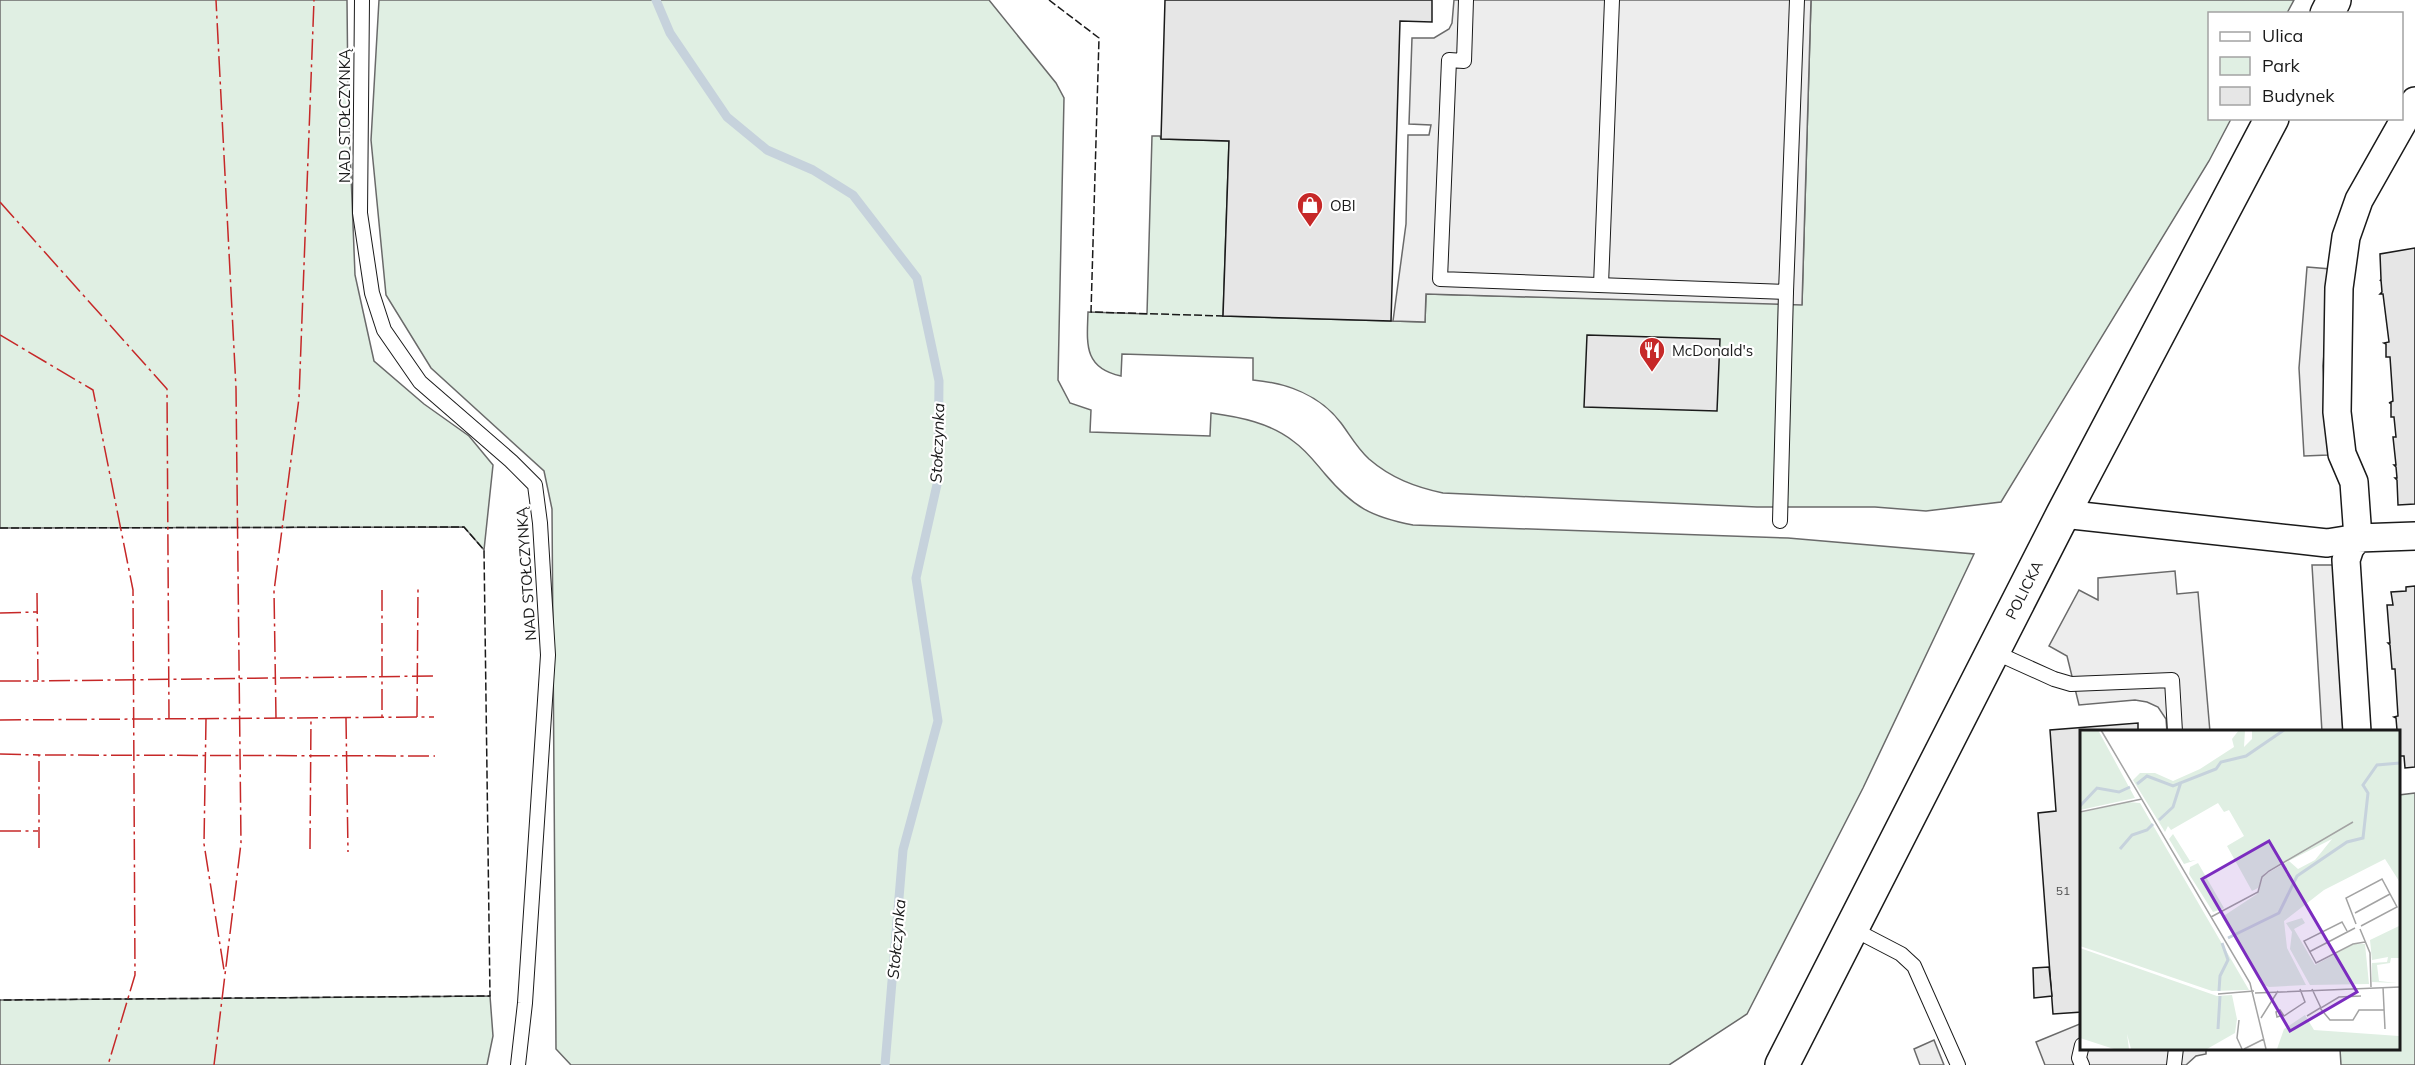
<svg xmlns="http://www.w3.org/2000/svg" width="2415" height="1065" font-family="Mulish,sans-serif">
	<rect width="100%" height="100%" fill="#fff"/>
	<g fill="#e0efe3" stroke="#6a6a6a" stroke-width="1.5">
		<polygon points="0,0 347,0 348,98 355,275 374,361 424,404 469,436 493,465 484,550 464,527 0,528"/>
		<path d="M 379,0 L 989,0 L 1056,83 L 1064,98 L 1058,380 L 1070,403 L 1091,410 L 1090,432 L 1210,436 L 1211,413 C 1240,417 1270,423 1293,441 C 1306,450 1314,461 1325,474 C 1353,507 1371,517 1413,525 L 1788,538 L 1974,554 L 1863,788 L 1747,1014 L 1669,1065 L 571,1065 L 556,1049 L 552,509 L 544,471 L 431,368 L 386,295 L 371,140 Z"/>
		<path d="M 1811,0 L 2294,0 L 2287,13 L 2210,14 L 2210,118 L 2231,119 L 2209,161 L 2001,502 L 1926,511 L 1875,507 L 1757,507 L 1443,493 C 1415,487 1391,478 1369,459 C 1357,448 1350,435 1341,423 C 1320,395 1286,383 1253,380 L 1253,358 L 1122,354 L 1121,376 C 1083,368 1087,343 1088,312 L 1147,314 L 1152,136 L 1160,136 L 1161,139 L 1229,141 L 1223,316 L 1425,322 L 1426,294 L 1802,304 Z"/>
		<polygon points="2415,793 2415,1065 2341,1065 2340,1049 2398,1048 2399,795"/>
		<polygon points="490,996 493,1036 487,1065 0,1065 0,1000"/>
	</g>
	<g fill="#ededed" stroke="#6a6a6a" stroke-width="1.5">
		<polygon points="1454,0 1811,0 1802,305 1426,294 1425,322 1393,321 1406,224 1408,135 1429,135 1431,125 1409,124 1412,38 1434,38 1449,29 1452,23"/>
		<polygon points="2307,267 2331,269 2323,366 2328,455 2304,456 2299,368"/>
		<polygon points="2312,565 2334,565 2343,732 2322,732"/>
		<polygon points="2175,571 2177,594 2198,592 2210,732 2167,732 2166,719 2158,707 2147,702 2135,700 2079,705 2067,656 2049,646 2079,590 2098,600 2098,578"/>
		<polygon points="2082,1023 2082,1048 2206,1048 2206,1054 2196,1056 2186,1065 2045,1065 2036,1042"/>
		<polygon points="1934,1040 1944,1065 1920,1065 1914,1049"/>
	</g>
	<g fill="none" stroke-linecap="round" stroke-linejoin="round">
		<polyline stroke="#c6d2dc" stroke-width="9" points="656,0 670,33 727,117 767,150 813,170 853,195 917,278 939,381 938,480 916,578 938,721 903,850 885,1065"/>
	</g>
	<g fill="#e6e6e6" stroke="#1a1a1a" stroke-width="1.5">
		<polygon points="1165,0 1432,0 1432,22 1400,21 1391,321 1223,316 1229,141 1161,139"/>
		<polygon points="2415,248 2415,504 2398,505 2397,480 2395,478 2397,478 2396,467 2394,465 2396,465 2393,437 2396,437 2394,417 2391,417 2391,403 2389,403 2393,401 2390,357 2386,357 2386,344 2384,343 2389,342 2383,294 2380,294 2382,292 2381,280 2380,281 2381,279 2380,254"/>
		<polygon points="1587,335 1720,339 1717,411 1584,407"/>
		<polygon points="2415,586 2415,767 2405,768 2404,756 2398,756 2398,732 2395,730 2397,730 2396,718 2394,717 2398,716 2395,669 2392,669 2390,645 2388,643 2390,643 2387,605 2393,605 2391,592 2406,591 2406,587"/>
		<polygon points="2138,723 2138,732 2082,732 2082,1012 2053,1014 2038,813 2056,811 2050,730"/>
		<polygon points="2049,967 2052,996 2034,998 2033,968"/>
	</g>
	<g fill="none" stroke-linecap="round" stroke-linejoin="round">
		<g stroke="#1a1a1a" stroke-width="16">
			<g id="lane">
				<polyline points="362,0 360,213 372,293 384,330 420,382 511,461 535,485 540,523 548,655 525,1003 518,1065"/>
				<polyline points="1466,0 1464,61 1449,60 1440,279 1786,292 1797,0"/>
				<polyline points="1601,285 1612,0"/>
				<polyline points="1780,521 1786,292"/>
				<polyline points="1992,651 2054,679 2071,684 2172,680 2175,732"/>
				<polyline points="1851,928 1901,954 1914,966 1958,1065"/>
				<polyline points="2082,1065 2079,1058 2082,1045"/>
				<polyline points="2174,1065 2176,1048"/>
			</g>
		</g>
		<g stroke="#1a1a1a" stroke-width="30">
			<g id="street">
				<polyline points="2063,514 2327,543 2358,538 2354,482 2342,454 2337,412 2339,288 2346,237 2359,200 2415,101"/>
				<polyline points="2357,732 2346,560 2350,548 2358,538 2415,536"/>
			</g>
		</g>
		<g stroke="#1a1a1a" stroke-width="36">
			<g id="secondary">
				<polyline points="2327,14 2334,0"/>
				<polyline points="1782,1065 2063,514 2272,118"/>
			</g>
		</g>
		<use href="#lane" stroke="#fff" stroke-width="14"/>
		<use href="#street" stroke="#fff" stroke-width="27"/>
		<use href="#secondary" stroke="#fff" stroke-width="33"/>
		<g stroke="#1a1a1a" stroke-width="1.5" stroke-dasharray="8 3" stroke-linecap="butt">
			<polyline points="1049,0 1099,38 1091,312 1223,316"/>
			<polyline points="0,528 464,527 484,550 490,996 0,1000"/>
		</g>
		<g stroke="#c62828" stroke-width="1.5" stroke-dasharray="21 4.5 3 4.5" stroke-linecap="butt">
			<polyline points="0,202 167,389 169,719"/>
			<polyline points="0,335 93,390 133,590 135,975 108,1065"/>
			<polyline points="382,590 382,718"/>
			<polyline points="37,593 38,681 434,676"/>
			<polyline points="0,613 37,612"/>
			<polyline points="0,681 38,681"/>
			<polyline points="417,717 418,589"/>
			<polyline points="276,718 274,591 299,398 314,0"/>
			<polyline points="346,718 348,852"/>
			<polyline points="206,719 204,844 224,970"/>
			<polyline points="0,720 434,717"/>
			<polyline points="0,754 39,755"/>
			<polyline points="0,831 38,831"/>
			<polyline points="39,848 39,755 435,756"/>
			<polyline points="310,849 311,718"/>
			<polyline points="214,1065 241,843 236,388 216,0"/>
		</g>
	</g>
	<defs>
		<g id="shop-pin" transform="scale(1.35)"><path d="M0 17L-7.5 6A9.5 9.5 0 1 1 7.5 6Z" fill="#c62828" stroke="#fff"/><path d="M-5-2.5h2.3a2.7 3.5 0 0 1 5.4 0H5L5.5 6h-11ZM-1.5-2.5h3a1.5 2.3 0 0 0-3 0Z" fill="#fff"/></g>
		<g id="restaurant-pin" transform="scale(1.35)"><path d="M0 17L-7.5 6A9.5 9.5 0 1 1 7.5 6Z" fill="#c62828" stroke="#fff"/><path d="M-5-6h1v4h1v-4h1v4h1v-4h1v5L-1.5 .5V6h-2V.5L-5-1ZM5-6V6H3V1.5H1.5Q1.5-4 5-6Z" fill="#fff"/></g>
	</defs>
	<g fill-rule="evenodd">
		<use href="#shop-pin" x="1310" y="205"/>
		<use href="#restaurant-pin" x="1652" y="350"/>
	</g>
	<g text-anchor="middle" dominant-baseline="central" stroke-width="4.5" stroke-linejoin="round" paint-order="stroke">
		<g font-size="12" fill="#4d4d4d">
			<text x="2063" y="890">51</text>
		</g>
		<g font-size="15" fill="#1a1a1a" stroke="#fff">
			<text transform="translate(344 116) rotate(-90)">NAD STOŁCZYNKĄ</text>
			<text transform="translate(526 574) rotate(-94)">NAD STOŁCZYNKĄ</text>
			<text transform="translate(2024 590) rotate(-63)">POLICKA</text>
		</g>
		<g font-size="15" fill="#1a1a1a" stroke="#fff" text-anchor="start">
			<text x="1330" y="205">OBI</text>
			<text x="1672" y="350">McDonald's</text>
		</g>
		<g font-size="16" font-style="italic" fill="#1a1a1a" stroke="#fff">
			<text transform="translate(937 443) rotate(-88)">Stołczynka</text>
			<text transform="translate(896 939) rotate(-85)">Stołczynka</text>
		</g>
	</g>
	<g transform="translate(2080 730)">
		<rect width="320" height="320" fill="#fff"/>
		<path d="M 0,0 L 18,0 L 55,68 L 0,80 ZM 159,0 L 165,0 L 164,17 L 172,9 L 172,0 L 319,0 L 319,151 L 305,129 L 244,160 L 204,191 L 207,218 L 226,255 L 189,257 L 182,254 L 142,187 L 177,164 L 184,145 L 209,131 L 218,139 L 235,130 L 252,109 L 185,143 L 178,158 L 172,161 L 147,116 L 164,106 L 149,80 L 144,82 L 138,73 L 91,100 L 88,96 L 85,102 L 53,50 L 60,43 L 75,43 L 93,51 L 120,39 L 154,17 L 152,9 ZM 48,72 L 60,73 L 169,260 L 132,261 L 0,216 L 0,83 ZM 93,104 L 110,131 L 116,130 L 104,134 L 89,109 ZM 118,133 L 144,178 L 142,179 L 133,182 L 109,144 L 110,137 ZM 222,188 L 225,193 L 214,199 L 235,235 L 274,214 L 285,214 L 289,254 L 230,255 L 210,219 L 212,202 L 206,193 ZM 319,196 L 319,228 L 311,228 L 310,233 L 297,235 L 299,251 L 317,253 L 292,252 L 292,233 L 307,232 L 308,227 L 292,230 L 290,210 ZM 0,218 L 137,266 L 152,265 L 157,289 L 155,303 L 127,319 L 51,319 L 47,304 L 49,319 L 34,319 L 0,308 ZM 225,285 L 234,300 L 319,306 L 319,319 L 197,319 L 204,299 Z" fill="#e0efe3"/>
		<path fill="none" stroke="#c6d2dc" stroke-width="3" d="M 57,54 L 67,46 L 93,56 L 136,39 L 141,32 L 166,26 L 204,0M 0,76 L 17,58 L 39,62 L 50,57M 79,90 L 93,77 L 101,52M 40,119 L 52,105 L 67,100 L 73,94M 148,208 L 199,183 L 217,146 L 267,112 L 283,108 L 288,63 L 283,55 L 297,35 L 320,33M 139,261 L 140,246 L 148,230 L 142,213M 138,299 L 140,266"/>
		<path fill="none" stroke="#a3a3a3" stroke-width="1.5" d="M 21,0 L 170,253 L 186,319M 0,82 L 62,69M 275,183 L 310,164M 131,187 L 178,162 L 182,147 L 189,141 L 273,92M 276,194 L 266,168 L 302,149 L 317,177 L 281,196M 280,199 L 290,223 L 291,257M 267,201 L 262,192 L 224,211 L 236,233 L 273,214 L 285,212M 229,222 L 275,198M 303,257 L 305,299M 232,259 L 241,278 L 259,267 L 281,266M 175,263 L 320,257M 138,264 L 174,261M 203,285 L 197,287 L 196,282 L 200,280 L 204,286 L 225,272 L 220,259M 227,286 L 240,278 L 250,290 L 273,290 L 279,280 L 304,280M 181,288 L 198,261M 159,290 L 157,308 L 162,319M 164,319 L 184,309"/>
		<path fill="#7b2cbf" fill-opacity="0.15" stroke="#7b2cbf" stroke-width="3" d="M 189,111 L 277,262 L 210,301 L 122,149 Z"/>
		<rect width="320" height="320" fill="none" stroke="#1a1a1a" stroke-width="3"/>
	</g>
	<rect x="2208" y="12" width="195" height="108" fill="#ffffff" stroke="#a3a3a3" stroke-width="1.5"/>
	<rect x="2220" y="32" width="30" height="9" fill="#ffffff" stroke="#a3a3a3" stroke-width="1.5"/>
	<text x="2262" y="42" font-size="18" fill="#1a1a1a">Ulica</text>
	<rect x="2220" y="57" width="30" height="18" fill="#e0efe3" stroke="#a3a3a3" stroke-width="1.5"/>
	<text x="2262" y="72" font-size="18" fill="#1a1a1a">Park</text>
	<rect x="2220" y="87" width="30" height="18" fill="#e6e6e6" stroke="#a3a3a3" stroke-width="1.5"/>
	<text x="2262" y="102" font-size="18" fill="#1a1a1a">Budynek</text>
</svg>
